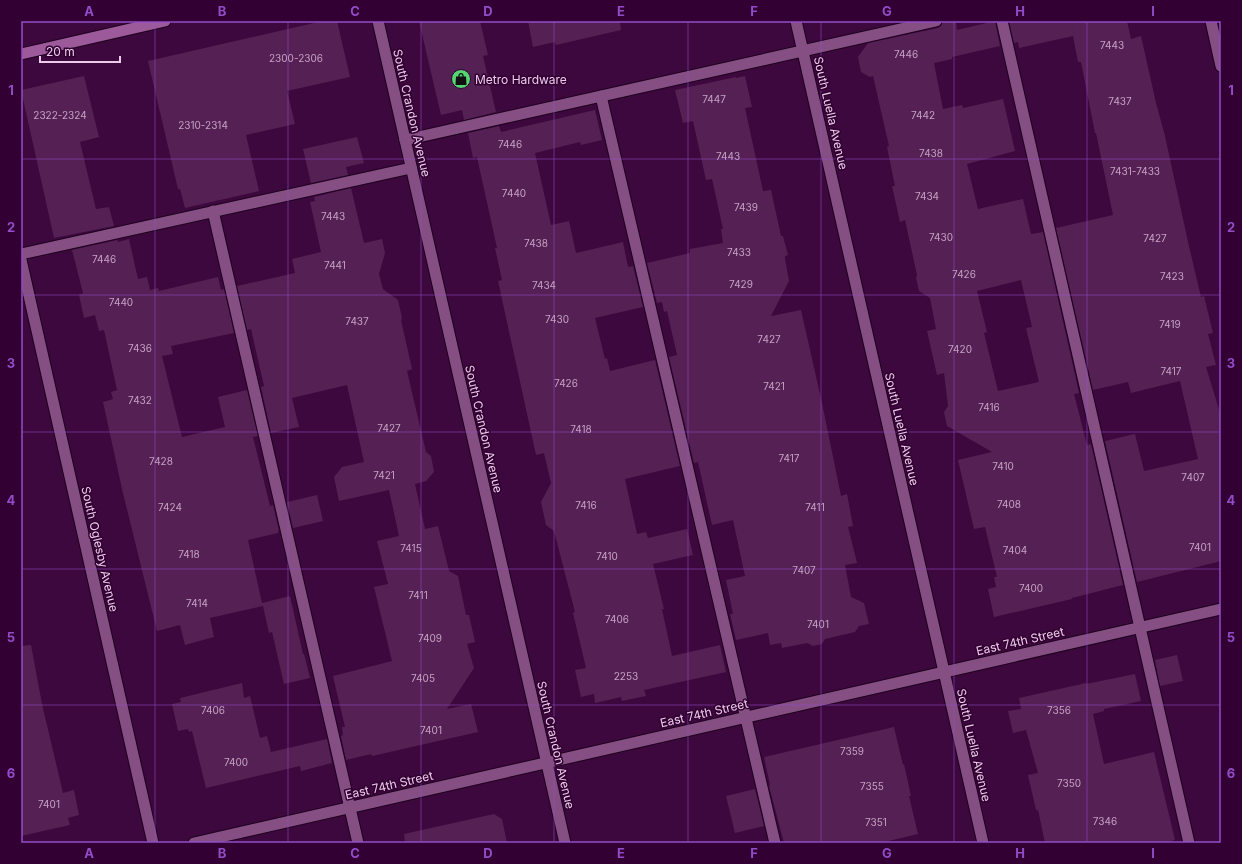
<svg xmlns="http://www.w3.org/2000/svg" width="1242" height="864" font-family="Inter,sans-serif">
	<rect width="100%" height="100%" fill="#3d083d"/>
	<g fill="#552154" fill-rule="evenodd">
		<polygon points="323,21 337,21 350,77 287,91 295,124 246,135 259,191 185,208 180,189 178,189 148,61"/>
		<polygon points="419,21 480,21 488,55 483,56 496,112 464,120 462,110 441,115"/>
		<polygon points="528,21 620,21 621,30 556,45 555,42 533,47"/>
		<path d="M 943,21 L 956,21 L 957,30 L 995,21 L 1000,46 L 952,57 L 952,59 L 934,63 L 943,109 L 962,105 L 963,108 L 1003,99 L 1015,151 L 967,164 L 978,209 L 1023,199 L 1031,234 L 1043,232 L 1079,393 L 1074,394 L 1087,445 L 1091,444 L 1123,585 L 1072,598 L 1072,599 L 994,617 L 988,589 L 996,587 L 994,577 L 997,577 L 985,527 L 974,529 L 958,460 L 992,452 L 947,426 L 944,412 L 948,406 L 944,373 L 937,375 L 927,331 L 936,329 L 930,298 L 919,291 L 916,278 L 917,275 L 905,220 L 900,222 L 892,186 L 895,186 L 887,147 L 889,146 L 873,76 L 870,77 L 861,72 L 858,57 L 868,43 L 938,28 L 941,26 ZM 1021,280 L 1032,327 L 1026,328 L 1039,382 L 998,391 L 984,333 L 987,332 L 977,291 Z"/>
		<polygon points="1009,21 1127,21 1131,39 1141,36 1156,103 1165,136 1188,242 1201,297 1204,296 1213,333 1208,334 1216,365 1206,367 1221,416 1221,561 1137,582 1105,441 1135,434 1144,471 1198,459 1180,381 1131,393 1128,382 1093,390 1056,228 1113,215 1096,133 1095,133 1081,62 1078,62 1073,36 1019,48 1018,42 1014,43"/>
		<polygon points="84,76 99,137 80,142 96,209 109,207 114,226 54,238 21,90"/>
		<polygon points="745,76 752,107 745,108 763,191 771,190 781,236 783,236 788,255 785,256 785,259 789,281 771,316 801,310 822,403 841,496 847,494 853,526 848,527 857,563 845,565 851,597 864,603 869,624 859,626 855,632 825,639 822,644 813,646 807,643 782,648 781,643 770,645 768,633 736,640 730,614 733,614 726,580 745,576 733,520 712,525 698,462 694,463 669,357 677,355 667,311 664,312 662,302 657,303 647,263 690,253 690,249 723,243 721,229 723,229 712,179 706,180 693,121 683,123 675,90 736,77 736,78"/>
		<polygon points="595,110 602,140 581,145 580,142 535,153 551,225 569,221 576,253 623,242 628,267 633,266 643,307 595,318 605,359 607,358 610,371 655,360 680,466 625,479 637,534 646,532 648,538 687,529 693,555 653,564 664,609 662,609 672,656 720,645 726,672 644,690 646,696 622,701 621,697 595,703 594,694 581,697 575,670 586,668 573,613 575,612 554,531 546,525 541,502 551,483 544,453 536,455 498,281 502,280 495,248 497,248 477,157 473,158 468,133 499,126 501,132"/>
		<polygon points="357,137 364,163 346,167 348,175 311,183 303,149"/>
		<polygon points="351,188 364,243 382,239 385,253 379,274 383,289 398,300 402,318 401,320 412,369 407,371 426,452 431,456 434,472 426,481 415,484 425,529 438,526 449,571 458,576 466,615 469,615 475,642 467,644 474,668 447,709 471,704 478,732 372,756 371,754 346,760 341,736 343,735 342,727 345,727 333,676 392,661 374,587 388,584 377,541 399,536 389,490 339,501 334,477 342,467 364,462 347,385 292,398 299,427 271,433 261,387 264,386 251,329 247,330 237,286 295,273 292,259 321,252 310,202 315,201 314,197"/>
		<polygon points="129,239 138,279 147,277 150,290 158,288 159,291 218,277 221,290 224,289 234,333 171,346 173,354 162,356 182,437 225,427 218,397 247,390 258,436 253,437 270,506 273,505 279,531 278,531 278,533 248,540 262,603 290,596 303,654 304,654 310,678 284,684 272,632 269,633 263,606 210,618 214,637 185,645 180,625 157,631 122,489 103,402 113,399 111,392 117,390 104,330 99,331 95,315 84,318 79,295 83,293 72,250 117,240 118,242"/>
		<polygon points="317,495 323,521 293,528 287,502"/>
		<polygon points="31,645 42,704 63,793 74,790 79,815 68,818 70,825 21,836 21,646"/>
		<polygon points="1177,655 1183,681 1160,686 1155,660"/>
		<polygon points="1135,674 1141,701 1104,709 1104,711 1093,714 1104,764 1154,752 1175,840 1164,843 1045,843 1038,810 1036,810 1028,775 1038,773 1026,730 1013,733 1008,711 1021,709 1019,698 1086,683 1086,684"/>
		<polygon points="242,683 244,698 250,696 260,738 267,736 271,752 327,739 332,763 301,771 300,766 206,788 192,731 189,732 188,729 178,731 172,704 181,702 180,698"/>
		<polygon points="894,727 903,765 904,764 911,796 909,796 918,834 880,843 784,843 769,786 770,785 764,757"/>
		<polygon points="755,789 764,826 735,833 726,796"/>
		<polygon points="494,814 502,819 507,843 405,843 404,834"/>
	</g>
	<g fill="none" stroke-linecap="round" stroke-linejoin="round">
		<g stroke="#1e001e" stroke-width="13">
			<g id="service">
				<polyline points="1002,21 1189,843"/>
				<polyline points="601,96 775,843"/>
				<polyline points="405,140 936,21"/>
				<polyline points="213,211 358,843"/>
				<polyline points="21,254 411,168"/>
			</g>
		</g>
		<g stroke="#1e001e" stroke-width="13">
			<g id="minor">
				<polyline points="378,21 565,843"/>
				<polyline points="796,21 983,843"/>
				<polyline points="1211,21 1221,66"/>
				<polyline points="21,260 153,843"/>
				<polyline points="194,843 1221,609"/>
			</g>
		</g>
		<g stroke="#1e001e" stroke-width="13">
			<polyline id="secondary" points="21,54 165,21"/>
		</g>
		<use href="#service" stroke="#864f84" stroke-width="11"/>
		<use href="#minor" stroke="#864f84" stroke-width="11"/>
		<use href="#secondary" stroke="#9d5a9b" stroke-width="11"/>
	</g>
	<path fill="none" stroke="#924cc8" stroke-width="1" stroke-opacity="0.55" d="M 155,21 L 155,843M 288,21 L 288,843M 421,21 L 421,843M 554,21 L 554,843M 688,21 L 688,843M 821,21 L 821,843M 954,21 L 954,843M 1087,21 L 1087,843M 21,159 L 1221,159M 21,295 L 1221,295M 21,432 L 1221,432M 21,569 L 1221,569M 21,705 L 1221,705"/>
	<defs>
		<g id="shop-disc" transform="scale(1)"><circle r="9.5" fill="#54d672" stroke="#320032"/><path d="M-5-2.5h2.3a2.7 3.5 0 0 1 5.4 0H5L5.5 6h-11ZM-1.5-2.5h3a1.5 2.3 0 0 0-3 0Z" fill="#111"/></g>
	</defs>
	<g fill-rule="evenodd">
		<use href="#shop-disc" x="461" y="79"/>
	</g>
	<g text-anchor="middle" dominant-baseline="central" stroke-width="3" stroke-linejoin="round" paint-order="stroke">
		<g font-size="10" fill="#c6a1c4">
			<text x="1112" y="45">7443</text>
			<text x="906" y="54">7446</text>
			<text x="296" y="58">2300-2306</text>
			<text x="714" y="99">7447</text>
			<text x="1120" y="101">7437</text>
			<text x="60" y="115">2322-2324</text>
			<text x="923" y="115">7442</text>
			<text x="203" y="125">2310-2314</text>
			<text x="510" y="144">7446</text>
			<text x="931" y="153">7438</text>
			<text x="728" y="156">7443</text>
			<text x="1135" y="171">7431-7433</text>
			<text x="514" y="193">7440</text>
			<text x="927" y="196">7434</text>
			<text x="746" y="207">7439</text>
			<text x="333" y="216">7443</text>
			<text x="941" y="237">7430</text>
			<text x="1155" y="238">7427</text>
			<text x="536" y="243">7438</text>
			<text x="739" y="252">7433</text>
			<text x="104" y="259">7446</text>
			<text x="335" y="265">7441</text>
			<text x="964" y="274">7426</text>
			<text x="1172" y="276">7423</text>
			<text x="741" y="284">7429</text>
			<text x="544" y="285">7434</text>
			<text x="121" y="302">7440</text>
			<text x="557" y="319">7430</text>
			<text x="357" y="321">7437</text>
			<text x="1170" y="324">7419</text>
			<text x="769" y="339">7427</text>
			<text x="140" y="348">7436</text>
			<text x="960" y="349">7420</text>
			<text x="1171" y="371">7417</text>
			<text x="566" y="383">7426</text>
			<text x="774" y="386">7421</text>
			<text x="140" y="400">7432</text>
			<text x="989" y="407">7416</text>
			<text x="389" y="428">7427</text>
			<text x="581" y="429">7418</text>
			<text x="789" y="458">7417</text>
			<text x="161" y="461">7428</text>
			<text x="1003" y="466">7410</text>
			<text x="384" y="475">7421</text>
			<text x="1193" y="477">7407</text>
			<text x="1009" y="504">7408</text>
			<text x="586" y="505">7416</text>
			<text x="170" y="507">7424</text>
			<text x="815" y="507">7411</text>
			<text x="1200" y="547">7401</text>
			<text x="411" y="548">7415</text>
			<text x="1015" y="550">7404</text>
			<text x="189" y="554">7418</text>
			<text x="607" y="556">7410</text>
			<text x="804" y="570">7407</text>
			<text x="1031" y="588">7400</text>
			<text x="418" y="595">7411</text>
			<text x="197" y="603">7414</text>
			<text x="617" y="619">7406</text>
			<text x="818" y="624">7401</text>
			<text x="430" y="638">7409</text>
			<text x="626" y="676">2253</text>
			<text x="423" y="678">7405</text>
			<text x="213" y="710">7406</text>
			<text x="1059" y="710">7356</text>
			<text x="431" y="730">7401</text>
			<text x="852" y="751">7359</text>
			<text x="236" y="762">7400</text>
			<text x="1069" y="783">7350</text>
			<text x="872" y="786">7355</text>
			<text x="49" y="804">7401</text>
			<text x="1105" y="821">7346</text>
			<text x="876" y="822">7351</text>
		</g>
		<g font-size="12" fill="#ecccea" stroke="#320032" text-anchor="start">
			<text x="475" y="79">Metro Hardware</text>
		</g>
		<g font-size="12" fill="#ecccea" stroke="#320032">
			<text transform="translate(412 113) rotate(77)">South Crandon Avenue</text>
			<text transform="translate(831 113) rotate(77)">South Luella Avenue</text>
			<text transform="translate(484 429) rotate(77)">South Crandon Avenue</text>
			<text transform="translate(902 429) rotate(77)">South Luella Avenue</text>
			<text transform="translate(100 549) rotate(77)">South Oglesby Avenue</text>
			<text transform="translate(1020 641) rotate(-13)">East 74th Street</text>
			<text transform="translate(704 713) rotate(-13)">East 74th Street</text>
			<text transform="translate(556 745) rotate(77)">South Crandon Avenue</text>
			<text transform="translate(974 745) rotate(77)">South Luella Avenue</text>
			<text transform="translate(389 785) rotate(-13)">East 74th Street</text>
		</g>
	</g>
	<rect width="1242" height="864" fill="none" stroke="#320032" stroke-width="44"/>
	<path d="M40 56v6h80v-6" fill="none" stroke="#ecccea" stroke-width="2"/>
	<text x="46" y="56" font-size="12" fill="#ecccea" stroke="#320032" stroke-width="3" paint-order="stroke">20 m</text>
	<rect x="22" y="22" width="1198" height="820" fill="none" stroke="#924cc8" stroke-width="1.5"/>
	<g font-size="13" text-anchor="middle" font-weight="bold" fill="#924cc8">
		<text x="89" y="16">A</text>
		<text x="222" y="16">B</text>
		<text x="355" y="16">C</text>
		<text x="488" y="16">D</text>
		<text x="621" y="16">E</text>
		<text x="754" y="16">F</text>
		<text x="887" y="16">G</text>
		<text x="1020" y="16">H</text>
		<text x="1153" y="16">I</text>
		<text x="11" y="95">1</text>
		<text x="1231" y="95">1</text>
		<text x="11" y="232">2</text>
		<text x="1231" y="232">2</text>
		<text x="11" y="368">3</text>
		<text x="1231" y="368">3</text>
		<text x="11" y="505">4</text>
		<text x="1231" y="505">4</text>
		<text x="11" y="642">5</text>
		<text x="1231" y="642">5</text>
		<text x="11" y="778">6</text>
		<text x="1231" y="778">6</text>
		<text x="89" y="858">A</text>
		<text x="222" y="858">B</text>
		<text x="355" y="858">C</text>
		<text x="488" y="858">D</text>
		<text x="621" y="858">E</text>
		<text x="754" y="858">F</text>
		<text x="887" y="858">G</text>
		<text x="1020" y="858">H</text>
		<text x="1153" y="858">I</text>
	</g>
</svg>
